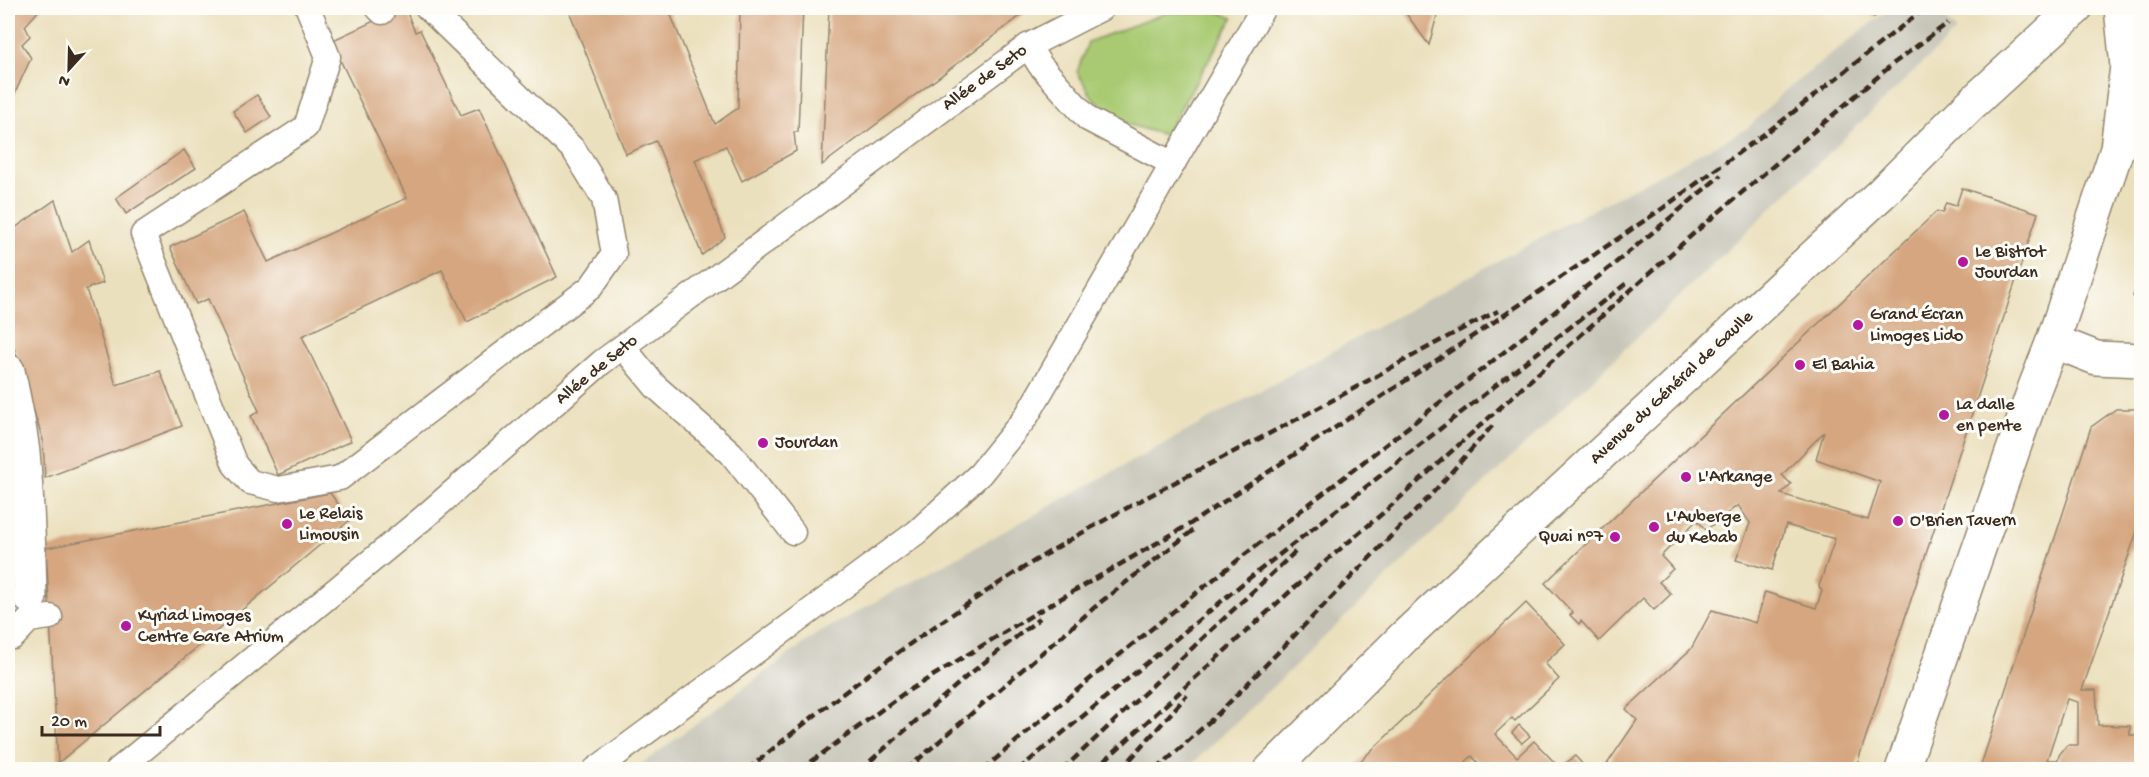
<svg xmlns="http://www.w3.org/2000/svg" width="2149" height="777" font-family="'Gochi Hand',sans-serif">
	<rect width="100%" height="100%" fill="#fdfcf7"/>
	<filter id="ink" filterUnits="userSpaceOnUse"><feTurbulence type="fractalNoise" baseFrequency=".0167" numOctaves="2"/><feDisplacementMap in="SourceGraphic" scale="12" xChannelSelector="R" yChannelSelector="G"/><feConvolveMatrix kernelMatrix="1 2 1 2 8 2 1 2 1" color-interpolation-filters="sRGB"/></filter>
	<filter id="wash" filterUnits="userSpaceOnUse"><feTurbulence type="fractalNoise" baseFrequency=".008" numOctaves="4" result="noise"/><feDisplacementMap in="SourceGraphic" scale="24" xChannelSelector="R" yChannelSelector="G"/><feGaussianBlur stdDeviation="1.35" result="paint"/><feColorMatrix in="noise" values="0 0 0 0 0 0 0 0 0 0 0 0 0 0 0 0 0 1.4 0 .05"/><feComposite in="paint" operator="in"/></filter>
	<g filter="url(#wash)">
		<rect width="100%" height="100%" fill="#ebe0bd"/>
		<polygon fill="#c7c5b8" points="1890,8 1936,8 1956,31 1187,769 635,769 815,635 1543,236 1748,128 1781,94"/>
		<polygon fill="#a9ca72" stroke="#727a48" stroke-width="1.5" points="1217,11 1233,18 1165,135 1130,125 1094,100 1077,72 1088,42 1166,13"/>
		<g id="blocks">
			<g fill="#d5a67f" fill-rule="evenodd">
				<polygon points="8,8 41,8 25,26 30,36 22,44 31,58 8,108"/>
				<polygon points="402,8 405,8 415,32 420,30 461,115 479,108 557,277 467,322 442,270 302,336 351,441 278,475 251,416 259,411 208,299 196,304 170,247 244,212 268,262 407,198 331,41"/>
				<polygon points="568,8 668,8 715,124 738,108 740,8 803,8 798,132 794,132 796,151 742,181 726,146 695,160 725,237 702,255 656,141 626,154"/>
				<polygon points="829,8 1031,8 822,165"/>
				<polygon points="1402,8 1439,8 1429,45"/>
				<polygon points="1863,8 1887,8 1874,17"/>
				<polygon points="257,95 271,117 247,133 233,111"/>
				<polygon points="184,150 196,168 126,214 116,198"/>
				<path d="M 1962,188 L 2038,213 L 1855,770 L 1724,770 L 1714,766 L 1714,770 L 1603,770 L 1637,720 L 1626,709 L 1691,649 L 1712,610 L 1756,623 L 1765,592 L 1816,608 L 1822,591 L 1819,586 L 1835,539 L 1786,525 L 1772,570 L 1736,560 L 1750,523 L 1738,505 L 1706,530 L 1697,520 L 1661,556 L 1673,569 L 1659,582 L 1671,594 L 1654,610 L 1643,598 L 1599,641 L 1581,621 L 1579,624 L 1570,615 L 1573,613 L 1545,583 L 1937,211 L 1942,213 L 1946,203 L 1956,206 ZM 1824,432 L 1816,459 L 1880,482 L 1868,520 L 1781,494 L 1791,484 L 1782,475 Z"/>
				<polygon points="55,200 72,252 89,240 103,283 86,289 116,385 160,371 182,426 45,478 43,440 8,329 8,233"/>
				<polygon points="2141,271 2142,271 2142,308 2133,296"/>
				<path d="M 2116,409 L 2142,409 L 2142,517 L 2082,690 L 2096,690 L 2098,725 L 2130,726 L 2130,735 L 2142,735 L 2142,770 L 1980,768 L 2091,427 ZM 2067,699 L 2078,702 L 2078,745 L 2067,745 L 2059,755 L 2058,760 L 2047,760 Z"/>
				<polygon points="330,493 350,520 58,763 46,548"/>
				<polygon points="1526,603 1565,644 1545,663 1559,679 1515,721 1512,718 1495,734 1517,757 1534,741 1560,768 1575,756 1588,770 1484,770 1472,756 1457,770 1351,770"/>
				<polygon points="1519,725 1530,736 1522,743 1512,733"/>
			</g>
		</g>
	</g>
	<g filter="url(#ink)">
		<use href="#blocks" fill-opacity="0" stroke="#93856e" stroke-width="1.5"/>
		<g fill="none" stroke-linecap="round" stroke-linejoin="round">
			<g stroke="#93856e" stroke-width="27">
				<g id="service">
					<polyline points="308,8 328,57 306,127 143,234 235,465 250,482 278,489 340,478 591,287 614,254 604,199 574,150 428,8"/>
					<polyline points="378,8 382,12"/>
					<polyline points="1028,46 1040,65 1088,119 1173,164"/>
					<polyline points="623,347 655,386 731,453 793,532"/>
					<polyline points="13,637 29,620 50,617"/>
					<polyline points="118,770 422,519 602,362 1028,46 1102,8"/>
					<polyline points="595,770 917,532 980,474 1026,417 1263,8"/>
				</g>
			</g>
			<g stroke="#93856e" stroke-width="36">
				<g id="minor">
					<polyline points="2053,341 2096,358 2142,360"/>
					<path d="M 8,371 C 14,398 20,425 23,453 C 28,501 29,549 30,597"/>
					<polyline points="1902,770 2035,387 2053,341 2117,149 2127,66 2121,8"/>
				</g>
			</g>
			<g stroke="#93856e" stroke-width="36">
				<polyline id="tertiary" points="1271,770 1404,637 1883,192 1968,107 2076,8"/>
			</g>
			<use href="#service" stroke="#fff" stroke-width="24"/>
			<use href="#minor" stroke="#fff" stroke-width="33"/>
			<use href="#tertiary" stroke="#fff" stroke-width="33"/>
			<g stroke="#3b2a1e" stroke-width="4.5" stroke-dasharray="9 4.5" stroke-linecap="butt">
				<path d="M 747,770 C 839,694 935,622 1036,560 C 1123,507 1213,463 1303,416 C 1368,382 1432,343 1498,311"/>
				<polyline points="800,770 903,694 1034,614 1190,524 1563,276 1663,208 1782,121 1925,8"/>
				<polyline points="860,770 966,677 1040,618"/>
				<polyline points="906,770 1102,601 1196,528"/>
				<path d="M 983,770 C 1221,562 1481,380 1721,175"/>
				<polyline points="1018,770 1247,580 1628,282"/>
				<polyline points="1062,770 1295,552"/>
				<polyline points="1094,770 1295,587 1383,513 1692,235 1894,63 1948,23"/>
				<polyline points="1121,770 1187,695"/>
				<polyline points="1156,770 1220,712 1430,496 1493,425"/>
			</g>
		</g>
	</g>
	<g fill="#b5179e" stroke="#fdfcf7" stroke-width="2">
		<circle cx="1963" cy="262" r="6"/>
		<circle cx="1858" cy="325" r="6"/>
		<circle cx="1800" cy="365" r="6"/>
		<circle cx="1944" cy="415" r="6"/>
		<circle cx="763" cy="443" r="6"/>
		<circle cx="1686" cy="477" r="6"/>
		<circle cx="1898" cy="521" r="6"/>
		<circle cx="287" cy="524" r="6"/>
		<circle cx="1654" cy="527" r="6"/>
		<circle cx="1615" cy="537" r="6"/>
		<circle cx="126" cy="626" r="6"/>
	</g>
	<g text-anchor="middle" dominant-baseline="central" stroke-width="6" stroke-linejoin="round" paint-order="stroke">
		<g font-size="18" fill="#3b2a1e" stroke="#fdfcf7">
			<text transform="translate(985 78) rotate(-36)">Allée de Seto</text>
			<text transform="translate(597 370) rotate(-39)">Allée de Seto</text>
			<text transform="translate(1672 388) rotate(-43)">Avenue du Général de Gaulle</text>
		</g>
		<g font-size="18" fill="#3b2a1e" stroke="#fdfcf7" text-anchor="start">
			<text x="1975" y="252">Le Bistrot<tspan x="1975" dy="21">Jourdan</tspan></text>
			<text x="1870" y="315">Grand Écran<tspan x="1870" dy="21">Limoges Lido</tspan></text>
			<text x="1812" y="365">El Bahia</text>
			<text x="1956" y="405">La dalle<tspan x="1956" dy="21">en pente</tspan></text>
			<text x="775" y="443">Jourdan</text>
			<text x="1698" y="477">L'Arkange</text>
			<text x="299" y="514">Le Relais<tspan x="299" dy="21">Limousin</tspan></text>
			<text x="1666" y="517">L'Auberge<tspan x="1666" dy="21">du Kebab</tspan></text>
			<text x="1910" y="521">O'Brien Tavern</text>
			<text x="1603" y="537" text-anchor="end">Quai n°7</text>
			<text x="138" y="616">Kyriad Limoges<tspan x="138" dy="21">Centre Gare Atrium</tspan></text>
		</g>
	</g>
	<rect width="2149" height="777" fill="none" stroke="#fdfcf7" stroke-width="30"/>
	<g transform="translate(69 69) rotate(202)" stroke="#fdfcf7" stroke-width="4.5" paint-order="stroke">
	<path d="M0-4.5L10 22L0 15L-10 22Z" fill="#3b2a1e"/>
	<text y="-9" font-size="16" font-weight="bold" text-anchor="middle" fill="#3b2a1e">N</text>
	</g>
	<path d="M42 726v9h118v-9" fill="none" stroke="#3b2a1e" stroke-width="3"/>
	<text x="51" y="726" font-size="18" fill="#3b2a1e" stroke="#fdfcf7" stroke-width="4.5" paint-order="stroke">20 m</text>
</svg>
